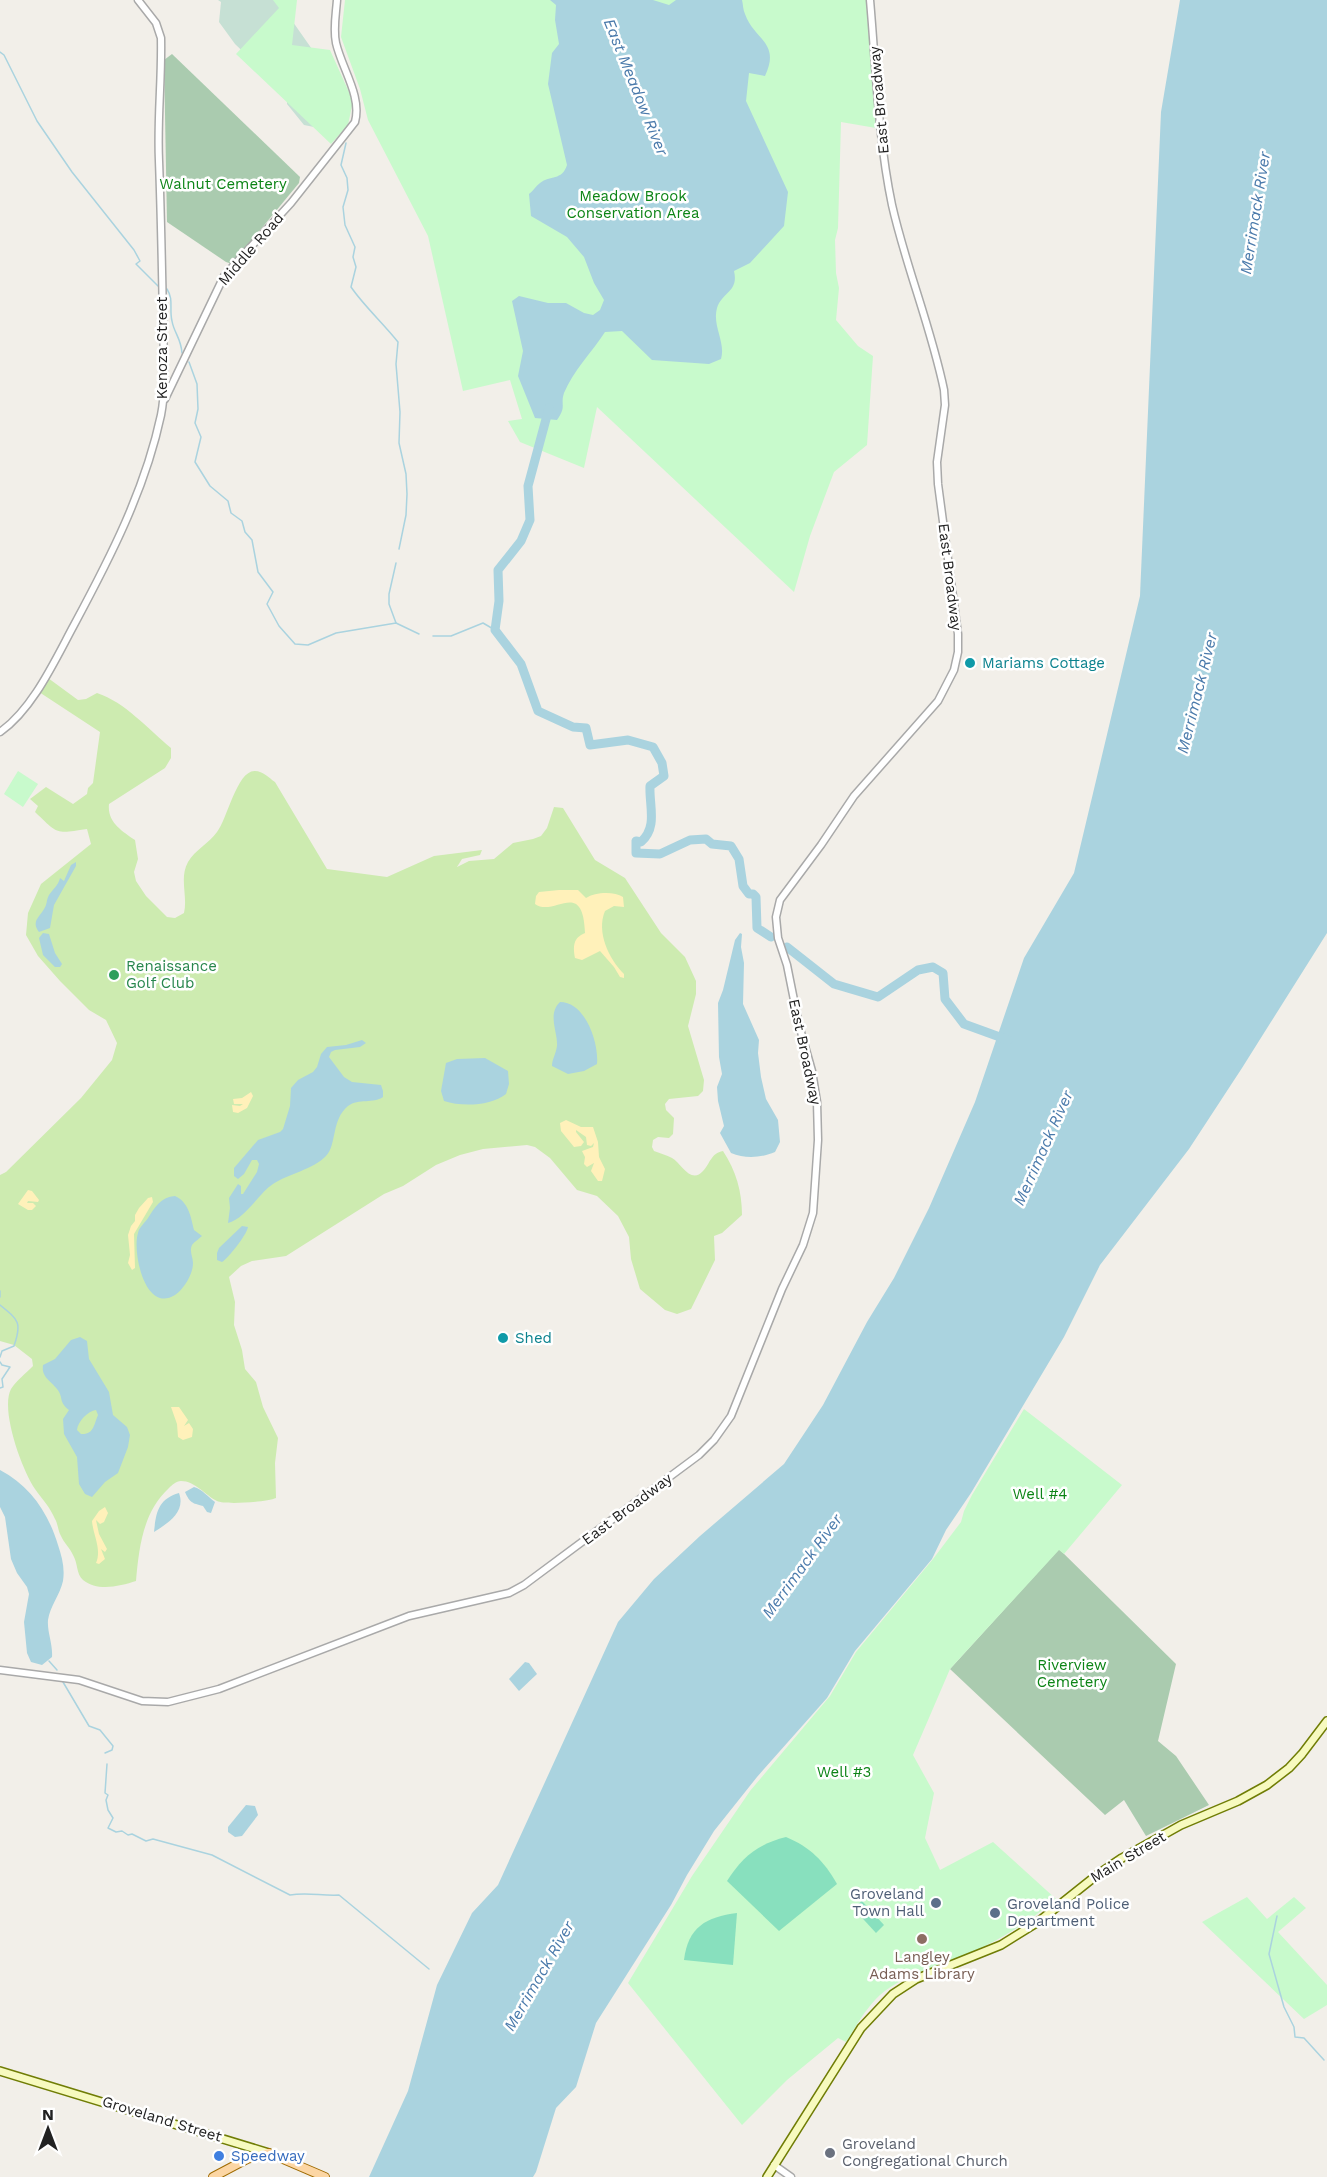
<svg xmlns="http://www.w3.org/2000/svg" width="1327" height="2177" font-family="'Work Sans',sans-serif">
	<rect width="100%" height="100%" fill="#f2efe9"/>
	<path fill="#cdebb0" d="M 48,678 L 78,700 L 86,699 L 97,693 C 125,702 149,730 171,748 L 171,758 L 165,768 L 109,804 C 107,822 122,831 135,840 L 138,859 L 134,872 L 136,881 L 146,896 L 167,917 L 175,918 L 184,913 C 188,896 179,878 188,862 C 195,850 209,843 217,832 C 227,820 237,770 255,771 C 263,771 269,778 275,782 L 327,869 L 387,877 L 434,856 L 482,850 L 480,855 L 462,859 L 457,867 L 469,861 L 494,859 L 513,843 L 533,839 L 541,836 L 547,828 L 554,807 L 563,808 L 595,860 L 625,878 L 661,933 L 685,957 L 696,981 L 696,994 L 688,1026 L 704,1080 L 703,1091 L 698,1096 L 669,1099 L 665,1104 L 666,1110 L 674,1118 L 673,1134 L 669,1138 L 658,1137 L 653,1140 L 652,1147 L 654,1151 C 659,1153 667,1155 672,1158 C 681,1163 691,1185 703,1171 C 710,1164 711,1153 723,1151 C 736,1171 742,1191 742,1215 L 722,1233 L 714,1236 L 715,1260 L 691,1309 L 677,1314 L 665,1310 L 640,1289 L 631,1259 L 629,1237 L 618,1216 L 597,1196 L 577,1190 L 550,1158 L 535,1147 L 527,1145 L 483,1149 L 460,1155 L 436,1165 L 403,1186 L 384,1194 L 286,1256 L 252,1261 L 241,1266 L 229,1277 L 235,1302 L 234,1325 L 242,1350 L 245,1369 L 256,1382 L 263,1407 L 278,1438 L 275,1463 L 276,1498 C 267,1502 225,1505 217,1501 C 205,1495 195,1481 181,1481 C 176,1481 172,1485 169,1488 C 143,1512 139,1547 136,1581 C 120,1586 98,1592 83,1580 C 76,1574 78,1563 73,1555 C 70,1548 64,1543 61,1536 C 58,1531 58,1524 55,1519 C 50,1507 42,1499 35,1489 C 22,1470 0,1410 11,1389 C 16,1381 26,1373 33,1366 L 32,1359 L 14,1345 L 0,1341 L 0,1175 L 6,1172 L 81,1098 L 112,1060 L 117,1043 L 106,1020 L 89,1010 L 60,981 L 38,956 L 26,935 L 28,913 L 41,884 L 91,844 L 87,829 C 55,834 58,834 35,812 L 38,806 L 30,799 L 46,787 L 73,804 L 87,794 L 88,788 L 93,783 L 100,732 L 39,692 Z"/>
	<polygon fill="#c6e0d4" points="218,0 286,0 286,12 314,52 324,129 304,125 287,104 288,84 263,71 235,44 219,22 221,2"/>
	<g fill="#fff1ba">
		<path d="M 559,890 L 578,890 L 586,898 C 595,892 614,891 623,897 L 624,907 L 614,906 L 605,911 C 596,932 609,959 624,974 L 624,978 L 620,977 L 614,967 L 600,951 L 582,960 L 575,958 C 573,946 573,938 585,933 C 583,877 554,918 535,904 L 536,896 L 539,892 Z"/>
		<polygon points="251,1092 253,1096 247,1108 238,1113 233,1112 232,1105 240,1106 243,1104 234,1104 233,1099 242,1098"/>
		<polygon points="566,1120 581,1127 593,1127 598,1142 599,1157 605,1169 602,1181 598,1181 591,1171 594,1163 587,1167 584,1164 585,1157 582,1151 593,1147 594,1143 591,1146 587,1145 586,1137 576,1130 576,1132 584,1142 581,1146 574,1147 561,1131 560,1123"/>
		<polygon points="28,1190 32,1191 39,1200 38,1202 28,1201 27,1203 33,1203 36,1206 32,1210 28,1210 18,1204"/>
		<polygon points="152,1197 153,1202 134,1234 135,1268 132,1270 128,1263 130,1255 128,1235 131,1226 135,1221 135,1215 139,1208 148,1198"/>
		<polygon points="171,1407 179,1407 188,1420 184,1426 189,1423 193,1429 192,1437 183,1440 178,1437 177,1424"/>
		<path d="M 105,1507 L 108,1513 L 104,1522 L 100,1524 L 96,1520 L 99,1534 L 107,1549 L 105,1552 L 101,1549 L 105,1559 L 99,1564 L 96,1563 C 102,1549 93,1535 92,1521 L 99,1511 Z"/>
	</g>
	<g fill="#aacbaf">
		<polygon points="172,54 300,177 299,183 232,264 226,262 167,222 164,60"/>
		<polygon points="1059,1549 1176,1664 1158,1741 1176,1756 1209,1805 1146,1836 1124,1800 1105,1815 950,1669"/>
	</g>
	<g fill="#c8facc">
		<polygon points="273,0 297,0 292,45 330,50 353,101 348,125 331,144 236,54 279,8"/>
		<polygon points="345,0 866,0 876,128 841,122 838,228 835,240 836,273 839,288 836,320 858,346 873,356 867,445 834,472 810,536 794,592 597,407 584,468 520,442 508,421 522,419 510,380 463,391 428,236 368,120 360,89 341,37"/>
		<polygon points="18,771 38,784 23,807 4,794"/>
		<path d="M 1024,1409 L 1122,1485 L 1064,1554 L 1059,1550 L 950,1669 L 913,1755 L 934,1793 L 925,1838 L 940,1870 L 993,1842 L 1056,1899 C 1030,1921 1002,1939 970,1953 C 938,1967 900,1974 875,2000 C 863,2013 855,2028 846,2042 L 838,2038 L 787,2080 L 742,2125 L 628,1983 L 692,1876 L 750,1791 L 830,1696 L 856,1652 L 933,1559 L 961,1522 L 964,1511 L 972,1495 Z"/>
		<polygon points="1247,1897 1267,1919 1294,1897 1306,1908 1278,1932 1327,1985 1327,2005 1304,2019 1202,1922"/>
	</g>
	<g fill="#88e0be">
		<path d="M 786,1837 C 810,1847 824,1861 837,1884 L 779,1931 L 727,1881 C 742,1857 758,1844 786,1837 Z"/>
		<polygon points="862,1901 884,1925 876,1933 853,1908"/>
		<path d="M 737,1913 L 733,1965 L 684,1960 C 688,1927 706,1917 737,1913 Z"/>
	</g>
	<g fill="#aad3df" fill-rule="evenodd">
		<path d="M 550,0 L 653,0 L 669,5 L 676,0 L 742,0 C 743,4 743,10 745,14 C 754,40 781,42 765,76 L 749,73 L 746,101 L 788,192 L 784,226 L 750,263 L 734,271 C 739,292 722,292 717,308 C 712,326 726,342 721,359 L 709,364 L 652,360 L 622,331 L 605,332 C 592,352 573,371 564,393 C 560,405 567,406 557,420 L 535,418 L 518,376 L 523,351 L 512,301 L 519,296 L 548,303 L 566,303 L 584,313 L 593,315 L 600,310 L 604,300 L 594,283 L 584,257 L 567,237 L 531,216 L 529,194 C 533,191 536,186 540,183 C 550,175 562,181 567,165 L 548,84 L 552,53 L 559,44 L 555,20 L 556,5 Z"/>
		<polygon points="1180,0 1327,0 1327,933 1242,1068 1189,1149 1100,1265 1064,1337 971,1493 946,1530 932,1559 855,1651 827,1698 757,1777 714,1831 687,1875 671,1905 596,2023 576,2087 556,2108 536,2172 533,2177 369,2177 408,2091 437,1985 472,1913 498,1885 618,1622 654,1579 700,1536 784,1464 823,1405 867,1322 894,1278 929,1208 975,1102 1024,958 1074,873 1140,596 1161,112"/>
		<path d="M 76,862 L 76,866 L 54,905 L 50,928 L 39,932 C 30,920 42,916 46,905 C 47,902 47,898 49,895 C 53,889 58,886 60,878 L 64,881 L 71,865 Z"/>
		<polygon points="43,933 49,934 55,953 62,964 60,967 55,967 43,955 39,938"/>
		<path d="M 740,933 L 742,934 L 741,947 L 744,963 L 743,1004 L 759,1040 L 758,1053 L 761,1077 L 766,1099 L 778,1120 L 780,1142 L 775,1152 C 761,1158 745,1159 731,1153 L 720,1133 L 724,1126 L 718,1101 L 717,1087 L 722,1074 L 719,1057 L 718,1003 L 723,990 L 735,940 Z"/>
		<path d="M 560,1002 C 586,1002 599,1044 597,1064 L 584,1071 L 568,1074 L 552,1066 C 552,1059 556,1054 557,1046 C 558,1032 547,1014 560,1002 Z"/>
		<path d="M 362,1040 L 366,1043 L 360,1047 L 335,1050 L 331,1052 L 329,1057 L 344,1077 L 352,1082 L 381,1085 L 383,1091 L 383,1097 C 373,1104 359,1098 348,1106 C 331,1120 337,1145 326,1156 C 314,1169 288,1174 273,1184 C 259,1193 245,1219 228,1223 L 230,1208 L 229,1198 L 238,1184 L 241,1186 L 241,1194 L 243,1194 L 257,1172 L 259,1164 L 257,1160 L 252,1160 L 244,1174 L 238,1179 L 234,1176 L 234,1168 L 258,1140 L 280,1132 L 283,1129 L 290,1106 L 291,1088 L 298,1080 L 313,1072 L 317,1067 L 321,1054 L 327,1047 L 346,1045 Z"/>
		<path d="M 485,1058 L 508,1071 L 509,1084 L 506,1094 C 491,1106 462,1107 444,1101 L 441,1091 L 446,1063 L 457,1059 Z"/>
		<path d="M 175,1196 C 189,1202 191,1218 194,1230 L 202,1236 C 199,1239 195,1241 192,1245 C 189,1251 193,1257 193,1263 C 193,1274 184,1289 175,1295 C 145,1314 132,1252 138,1233 C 139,1227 145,1223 148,1218 C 155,1207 161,1197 175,1196 Z"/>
		<path d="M 242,1226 L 248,1227 C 246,1236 229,1257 222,1262 L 217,1260 L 217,1253 L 219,1248 Z"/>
		<path d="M 80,1337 L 87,1341 L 89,1359 L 109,1392 L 113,1415 L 127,1427 L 130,1435 L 128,1447 L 118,1473 L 105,1482 L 92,1497 L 85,1494 L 79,1484 L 77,1457 L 64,1434 L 63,1419 L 69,1410 C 58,1401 64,1398 57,1389 C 51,1381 41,1377 43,1365 L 55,1359 L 71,1340 ZM 96,1410 L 98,1415 C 94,1424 94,1435 81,1434 L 77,1430 C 78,1421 88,1411 96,1410 Z"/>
		<path d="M 0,1470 C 30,1486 48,1512 58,1545 C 62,1557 65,1568 63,1581 C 60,1595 50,1606 48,1620 C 47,1632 53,1644 52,1657 L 42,1665 L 31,1662 L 27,1653 L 24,1622 L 29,1594 L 27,1587 L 17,1573 L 11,1559 L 5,1517 L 0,1507 Z"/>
		<path d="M 194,1487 C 202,1489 208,1497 215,1502 L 211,1513 L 207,1512 L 203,1506 C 192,1503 190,1503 185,1492 Z"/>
		<path d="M 179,1493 C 186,1512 168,1523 154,1532 C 156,1513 158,1499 179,1493 Z"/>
		<polygon points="525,1662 529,1663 537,1674 519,1691 509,1679"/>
		<polygon points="246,1805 255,1806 258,1815 242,1836 235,1837 228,1832 228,1827"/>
	</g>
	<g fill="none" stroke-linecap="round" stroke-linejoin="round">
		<g stroke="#aad3df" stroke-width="1.5">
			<polyline points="0,52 4,55 37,121 72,172 134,250 140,261 136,264 158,286"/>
			<path d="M 346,143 L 341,165 L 347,178 L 348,190 L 343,207 L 345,225 L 355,247 L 353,257 L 356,267 L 351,287 C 364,306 383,323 398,342 L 396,364 L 400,412 L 399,443 L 406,474 L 407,494 L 406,515 L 399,549"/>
			<path d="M 167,289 C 174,300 169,309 172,321 C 174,333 181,338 182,353"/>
			<polyline points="189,362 197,384 198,409 195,423 201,437 195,462 210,486 228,501 231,513 242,521 245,532 252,540 258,572 273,592 267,604 279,626 295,644 308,645 336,633 396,623 419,634"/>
			<polyline points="396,623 389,604 389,594 396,563"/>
			<polyline points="433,636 451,636 483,623 495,630"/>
			<polyline points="0,1291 0,1297"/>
			<path d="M 0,1305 C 19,1320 22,1323 14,1346 L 2,1351 L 0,1357"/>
			<polyline points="0,1362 2,1365 10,1367 2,1379 3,1387 0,1388"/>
			<polyline points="49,1661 57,1670"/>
			<polyline points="63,1682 89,1726 100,1730 113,1746 112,1750 105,1753"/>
			<path d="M 107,1764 L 105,1793 L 108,1795 L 106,1800 L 108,1810 L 113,1818 L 108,1828 L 116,1832 L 122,1831 L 128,1835 L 132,1834 L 146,1841 L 153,1839 L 212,1855 L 290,1895 C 307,1892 322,1896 339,1895 L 429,1969"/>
			<polyline points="1277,1916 1269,1954 1284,2007 1294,2027 1295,2037 1304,2038 1324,2060"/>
		</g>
		<g stroke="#aad3df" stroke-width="9">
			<path d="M 549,408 L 528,486 L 530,520 L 521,541 L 498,570 L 499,601 L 495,630 L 521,664 L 538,711 L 573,727 L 586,728 L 590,745 L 628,740 L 653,747 L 662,763 L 664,776 L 650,786 C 649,806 658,827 641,842 L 636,841 L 636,853 L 660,854 L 690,840 L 706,839 L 712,844 L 731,846 L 739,859 L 743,886 L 749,894 L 753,894 L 756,897 L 757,928 L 771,937"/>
			<polyline points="787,947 834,984 878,997 918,970 933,967 943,973 945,999 964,1024 1008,1040"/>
		</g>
		<g stroke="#a9a9a9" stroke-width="9">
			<g id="tertiary">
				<path d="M 165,399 L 224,276 L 291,203 L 355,122 C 362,96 342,69 336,43 C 333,29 336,14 337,0"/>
				<path d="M 0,732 C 33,709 55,660 74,625 C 110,558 145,490 161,415 C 167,384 163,352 163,320 C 162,267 161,214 159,161 C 157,120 162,79 161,38 L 156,23 L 138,0"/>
				<path d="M 0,1670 L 79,1680 L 142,1701 L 168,1702 L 219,1689 L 409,1616 L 509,1593 L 524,1585 L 699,1455 L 714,1440 L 731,1416 L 782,1289 L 803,1245 L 813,1213 L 818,1140 L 817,1102 L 812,1071 L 799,1025 L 787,965 L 778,938 L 776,917 L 780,900 L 821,845 L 854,796 L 938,701 L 954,670 L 958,652 L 958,634 L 938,484 L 937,462 L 945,405 L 944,390 C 931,327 906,267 892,205 C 878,138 876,68 870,0"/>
				<polyline points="774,2165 791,2177"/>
			</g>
		</g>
		<g stroke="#707d05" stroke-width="10">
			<g id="secondary">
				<polyline points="0,2071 269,2153"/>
				<polyline points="767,2177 861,2028 893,1994 916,1979 1001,1945 1038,1922 1097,1875 1122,1858 1181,1825 1238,1801 1267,1785 1289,1768 1302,1754 1327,1721"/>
			</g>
		</g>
		<g stroke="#a06b00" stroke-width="10">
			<polyline id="primary" points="213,2177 247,2159 269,2153 325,2177"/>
		</g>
		<use href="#tertiary" stroke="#fff" stroke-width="6"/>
		<use href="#secondary" stroke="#f7fabf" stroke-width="7"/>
		<use href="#primary" stroke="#fcd6a4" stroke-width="8"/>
	</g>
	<g fill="#0f9aa8" stroke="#fff" stroke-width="2">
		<circle cx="970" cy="663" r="6"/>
		<circle cx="503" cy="1338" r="6"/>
	</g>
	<circle fill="#2e9e5b" stroke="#fff" stroke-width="2" cx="114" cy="975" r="6"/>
	<g fill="#5c6f8a" stroke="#fff" stroke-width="2">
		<circle cx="936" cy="1903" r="6"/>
		<circle cx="995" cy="1913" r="6"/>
	</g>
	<circle fill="#8d6e63" stroke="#fff" stroke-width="2" cx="922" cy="1939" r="6"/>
	<circle fill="#6b7280" stroke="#fff" stroke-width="2" cx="830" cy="2153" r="6"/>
	<circle fill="#3f7fe0" stroke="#fff" stroke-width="2" cx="219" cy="2156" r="6"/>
	<g text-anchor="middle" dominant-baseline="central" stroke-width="5" stroke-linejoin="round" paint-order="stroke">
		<g font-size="15" fill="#222" stroke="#fff">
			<text transform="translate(879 100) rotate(-95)">East Broadway</text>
			<text transform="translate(251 249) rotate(-49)">Middle Road</text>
			<text transform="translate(162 348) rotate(-90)">Kenoza Street</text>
			<text transform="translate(950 577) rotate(83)">East Broadway</text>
			<text transform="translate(805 1052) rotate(78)">East Broadway</text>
			<text transform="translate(627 1509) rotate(-37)">East Broadway</text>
			<text transform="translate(1128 1857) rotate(-31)">Main Street</text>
			<text transform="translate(162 2119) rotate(17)">Groveland Street</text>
		</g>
		<g font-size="15" fill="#0c8416" stroke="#fff">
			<text x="223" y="184">Walnut Cemetery</text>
			<text x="633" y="196">Meadow Brook<tspan x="633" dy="17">Conservation Area</tspan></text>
			<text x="1040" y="1494">Well #4</text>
			<text x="1072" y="1665">Riverview<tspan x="1072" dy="17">Cemetery</tspan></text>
			<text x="844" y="1772">Well #3</text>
		</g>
		<g font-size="15" fill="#0d838f" stroke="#fff" text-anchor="start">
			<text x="982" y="663">Mariams Cottage</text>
			<text x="515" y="1338">Shed</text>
		</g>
		<g font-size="15" fill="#27864d" stroke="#fff" text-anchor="start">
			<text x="126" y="966">Renaissance<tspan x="126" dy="17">Golf Club</tspan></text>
		</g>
		<g font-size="15" fill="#4e5e75" stroke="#fff" text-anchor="end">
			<text x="924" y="1894">Groveland<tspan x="924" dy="17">Town Hall</tspan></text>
			<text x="1007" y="1904" text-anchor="start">Groveland Police<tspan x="1007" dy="17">Department</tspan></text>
		</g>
		<g font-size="15" fill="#785e54" stroke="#fff">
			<text x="922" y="1957">Langley<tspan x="922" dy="17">Adams Library</tspan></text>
		</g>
		<g font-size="15" fill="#5b616d" stroke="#fff" text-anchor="start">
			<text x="842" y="2144">Groveland<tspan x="842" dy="17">Congregational Church</tspan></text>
		</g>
		<g font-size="15" fill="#366cbe" stroke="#fff" text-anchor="start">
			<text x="231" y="2156">Speedway</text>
		</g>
		<g font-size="16" font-style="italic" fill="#4a7aab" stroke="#fff">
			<text transform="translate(636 87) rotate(68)">East Meadow River</text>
			<text transform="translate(1255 213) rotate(-81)">Merrimack River</text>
			<text transform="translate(1197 693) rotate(-76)">Merrimack River</text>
			<text transform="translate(1043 1148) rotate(-66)">Merrimack River</text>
			<text transform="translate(802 1566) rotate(-54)">Merrimack River</text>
			<text transform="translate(539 1976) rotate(-60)">Merrimack River</text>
		</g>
	</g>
	<g transform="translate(48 2129)" stroke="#ffffff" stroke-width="4.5" paint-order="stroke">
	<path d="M0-4.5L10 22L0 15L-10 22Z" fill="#222222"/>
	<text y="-9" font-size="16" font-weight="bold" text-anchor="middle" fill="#222222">N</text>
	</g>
</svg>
